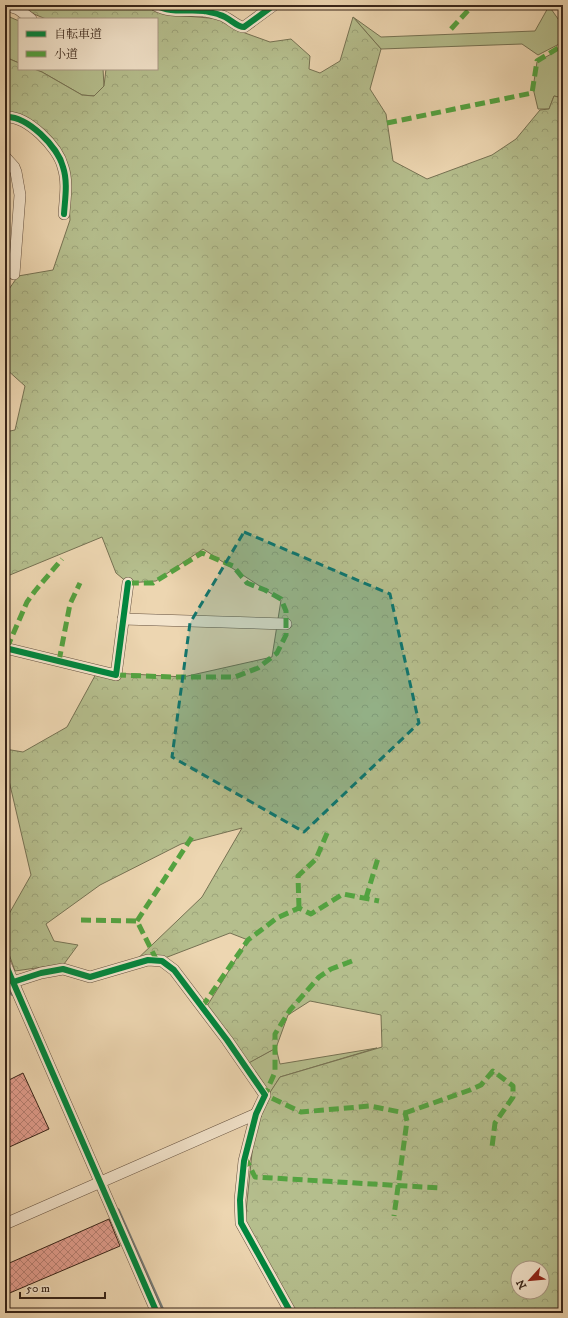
<svg xmlns="http://www.w3.org/2000/svg" width="568" height="1318" font-family="'IM FELL DW Pica','Noto Serif JP',serif">
	<defs>
		<pattern id="forest-crowns" width="20" height="18" patternUnits="userSpaceOnUse"><rect width="20" height="18" fill="#b5be8d"/><path d="M2 6a3 3 0 1 1 6 0M12 15a3 3 0 1 1 6 0" fill="none" stroke="#9ca379"/></pattern>
		<pattern id="building-cross-hatch" width="8" height="8" patternUnits="userSpaceOnUse"><rect width="8" height="8" fill="#e29e8f"/><path d="M0 0l8 8M0 8l8-8" fill="none" stroke="#b88174"/></pattern>
	</defs>
	<rect width="100%" height="100%" fill="#edd6b1"/>
	<filter id="stains"><feTurbulence type="fractalNoise" baseFrequency=".005" numOctaves="4"/><feColorMatrix values="0 0 0 0 .2 0 0 0 0 .09 0 0 0 0 .02 0 0 0 .5 -.17"/></filter>
	<radialGradient id="worn" r=".72"><stop offset=".6" stop-color="#630" stop-opacity="0"/><stop offset="1" stop-color="#630" stop-opacity=".3"/></radialGradient>
	<g fill="#b5be8d" stroke="#767253">
		<polygon points="549,6 563,26 563,42 538,55 522,44 381,49 353,17 381,37 535,31"/>
		<polygon points="5,15 19,21 19,63 5,57"/>
		<polygon points="560,49 563,54 563,98 554,96 549,109 538,109 533,88 537,62"/>
		<polygon points="34,69 103,69 104,86 94,96 82,95 42,72"/>
		<polygon points="276,1048 280,1064 377,1048 280,1077 270,1093 248,1063"/>
	</g>
	<path fill="url(#forest-crowns)" stroke="#767253" fill-rule="evenodd" d="M 12,5 L 144,5 L 152,9 L 173,15 L 221,19 L 245,33 L 270,42 L 291,39 L 310,56 L 309,69 L 320,73 L 340,61 L 353,17 L 381,49 L 370,89 L 386,114 L 393,161 L 427,179 L 492,155 L 516,139 L 540,110 L 549,109 L 554,96 L 563,98 L 563,1313 L 296,1313 L 245,1221 L 256,1114 L 280,1077 L 382,1047 L 381,1015 L 310,1001 L 288,1015 L 276,1048 L 245,1065 L 207,1006 L 248,940 L 230,933 L 157,961 L 131,965 L 202,897 L 242,828 L 181,844 L 100,885 L 46,924 L 54,941 L 78,945 L 64,964 L 15,971 L 5,943 L 5,921 L 31,875 L 7,772 L 5,769 L 5,749 L 23,752 L 67,727 L 97,672 L 183,677 L 272,657 L 281,600 L 203,549 L 156,581 L 128,583 L 116,573 L 102,537 L 5,577 L 5,432 L 15,430 L 25,386 L 5,368 L 5,295 L 18,276 L 53,270 L 70,220 L 67,168 L 31,122 L 8,111 L 5,111 L 5,57 L 19,63 L 19,69 L 34,69 L 42,72 L 82,95 L 94,96 L 104,86 L 106,69 L 157,69 L 157,19 L 46,19 ZM 518,1268 L 542,1268 L 542,1292 L 518,1292 Z"/>
	<g fill="none" stroke-linecap="round" stroke-linejoin="round">
		<g stroke="#767c78" stroke-width="3.5">
			<polyline points="5,978 12,994"/>
			<polyline points="118,1210 164,1313"/>
		</g>
	</g>
	<g fill="url(#building-cross-hatch)" stroke="#382519">
		<polygon points="23,1073 49,1129 5,1149 5,1082"/>
		<polygon points="109,1219 120,1246 5,1295 5,1265"/>
	</g>
	<g fill="none" stroke-linecap="round" stroke-linejoin="round">
		<g stroke="#65513f" stroke-width="12">
			<g id="minor">
				<polyline points="6,5 18,9 31,19"/>
				<path d="M 155,5 C 171,14 187,9 204,11 C 209,12 215,13 220,15 C 229,17 236,27 244,27 L 274,5"/>
				<path d="M 5,117 C 27,115 58,147 63,167 C 68,182 65,199 64,214"/>
				<polyline points="5,157 14,167 16,172 20,195 14,274"/>
				<polyline points="123,619 286,624"/>
				<polyline points="5,648 116,675 128,583"/>
				<polyline points="5,963 13,982 41,973 63,969 90,977 148,960 162,961 174,970 227,1040 265,1095 256,1114 244,1161 240,1200 241,1223 291,1313"/>
				<polyline points="13,982 157,1313"/>
				<polyline points="5,1224 256,1114"/>
			</g>
		</g>
		<use href="#minor" stroke="#f3e4cc" stroke-width="11"/>
		<g stroke="#53a340" stroke-width="5" stroke-dasharray="10 5" stroke-linecap="butt">
			<polyline points="451,29 473,5"/>
			<polyline points="387,123 532,93 537,61 563,45"/>
			<polyline points="7,648 27,602 35,591 62,559"/>
			<polyline points="59,661 70,604 80,583"/>
			<polyline points="116,675 174,677 235,677 258,668 277,653 286,635 286,611 281,599 265,590 247,583 233,566 202,553 153,583 128,583"/>
			<polyline points="366,898 378,858"/>
			<polyline points="299,908 298,876 316,859 328,831"/>
			<polyline points="81,920 137,921 157,961"/>
			<polyline points="137,921 194,834"/>
			<polyline points="352,961 331,969 319,977 290,1010 275,1034 275,1072 265,1095 301,1112 370,1106 405,1113 407,1121 394,1216"/>
			<polyline points="202,1007 248,940 277,918 299,908 311,914 343,894 379,901"/>
			<polyline points="405,1113 470,1090 481,1085 493,1071 513,1086 513,1097 495,1123 492,1147"/>
			<polyline points="245,1157 255,1177 440,1188"/>
		</g>
		<g stroke="#f3e4cc" stroke-width="8">
			<g id="cycleway">
				<path d="M 155,5 C 171,14 187,9 204,11 C 209,12 215,13 220,15 C 229,17 236,27 244,27 L 274,5"/>
				<path d="M 5,117 C 27,115 58,147 63,167 C 68,182 65,199 64,214"/>
				<polyline points="5,648 116,675 128,583"/>
				<polyline points="5,963 13,982 41,973 63,969 90,977 148,960 162,961 174,970 227,1040 265,1095 256,1114 244,1161 240,1200 241,1223 291,1313"/>
				<polyline points="13,982 157,1313"/>
			</g>
		</g>
		<use href="#cycleway" stroke="#00873e" stroke-width="6"/>
	</g>
	<path fill="#0f766e" fill-opacity="0.2" stroke="#0f766e" stroke-width="3" stroke-dasharray="8 5" stroke-linejoin="round" d="M 244,532 L 390,594 L 419,723 L 304,832 L 172,757 L 190,623 Z"/>
	<rect width="568" height="1318" fill="none" stroke="#edd6b1" stroke-width="20"/>
	<rect x="6" y="6" width="556" height="1306" fill="none" stroke="#382519" stroke-width="2"/>
	<rect x="10" y="10" width="548" height="1298" fill="none" stroke="#382519"/>
	<rect x="18" y="18" width="140" height="52" fill="#f3e4cc" stroke="#a89884"/>
	<rect x="26" y="31" width="20" height="6" fill="#00873e" stroke="#a89884"/>
	<text x="54" y="38" font-size="12" fill="#382519">自転車道</text>
	<rect x="26" y="51" width="20" height="6" fill="#53a340" stroke="#a89884"/>
	<text x="54" y="58" font-size="12" fill="#382519">小道</text>
	<g transform="translate(530 1280) rotate(243)"><circle r="19" fill="#f3e4cc" stroke="#a89884"/>
	<path d="M0-3L7 15L0 10L-7 15Z" fill="#8f2418"/>
	<text y="-6" font-size="11" font-weight="bold" text-anchor="middle" fill="#382519">N</text>
	</g>
	<path d="M20 1292v6h85v-6" fill="none" stroke="#382519" stroke-width="2"/>
	<text x="26" y="1292" font-size="12" fill="#382519" stroke="#f3e4cc" stroke-width="3" paint-order="stroke">50 m</text>
	<rect width="100%" height="100%" filter="url(#stains)"/>
	<rect width="100%" height="100%" fill="url(#worn)"/>
</svg>
